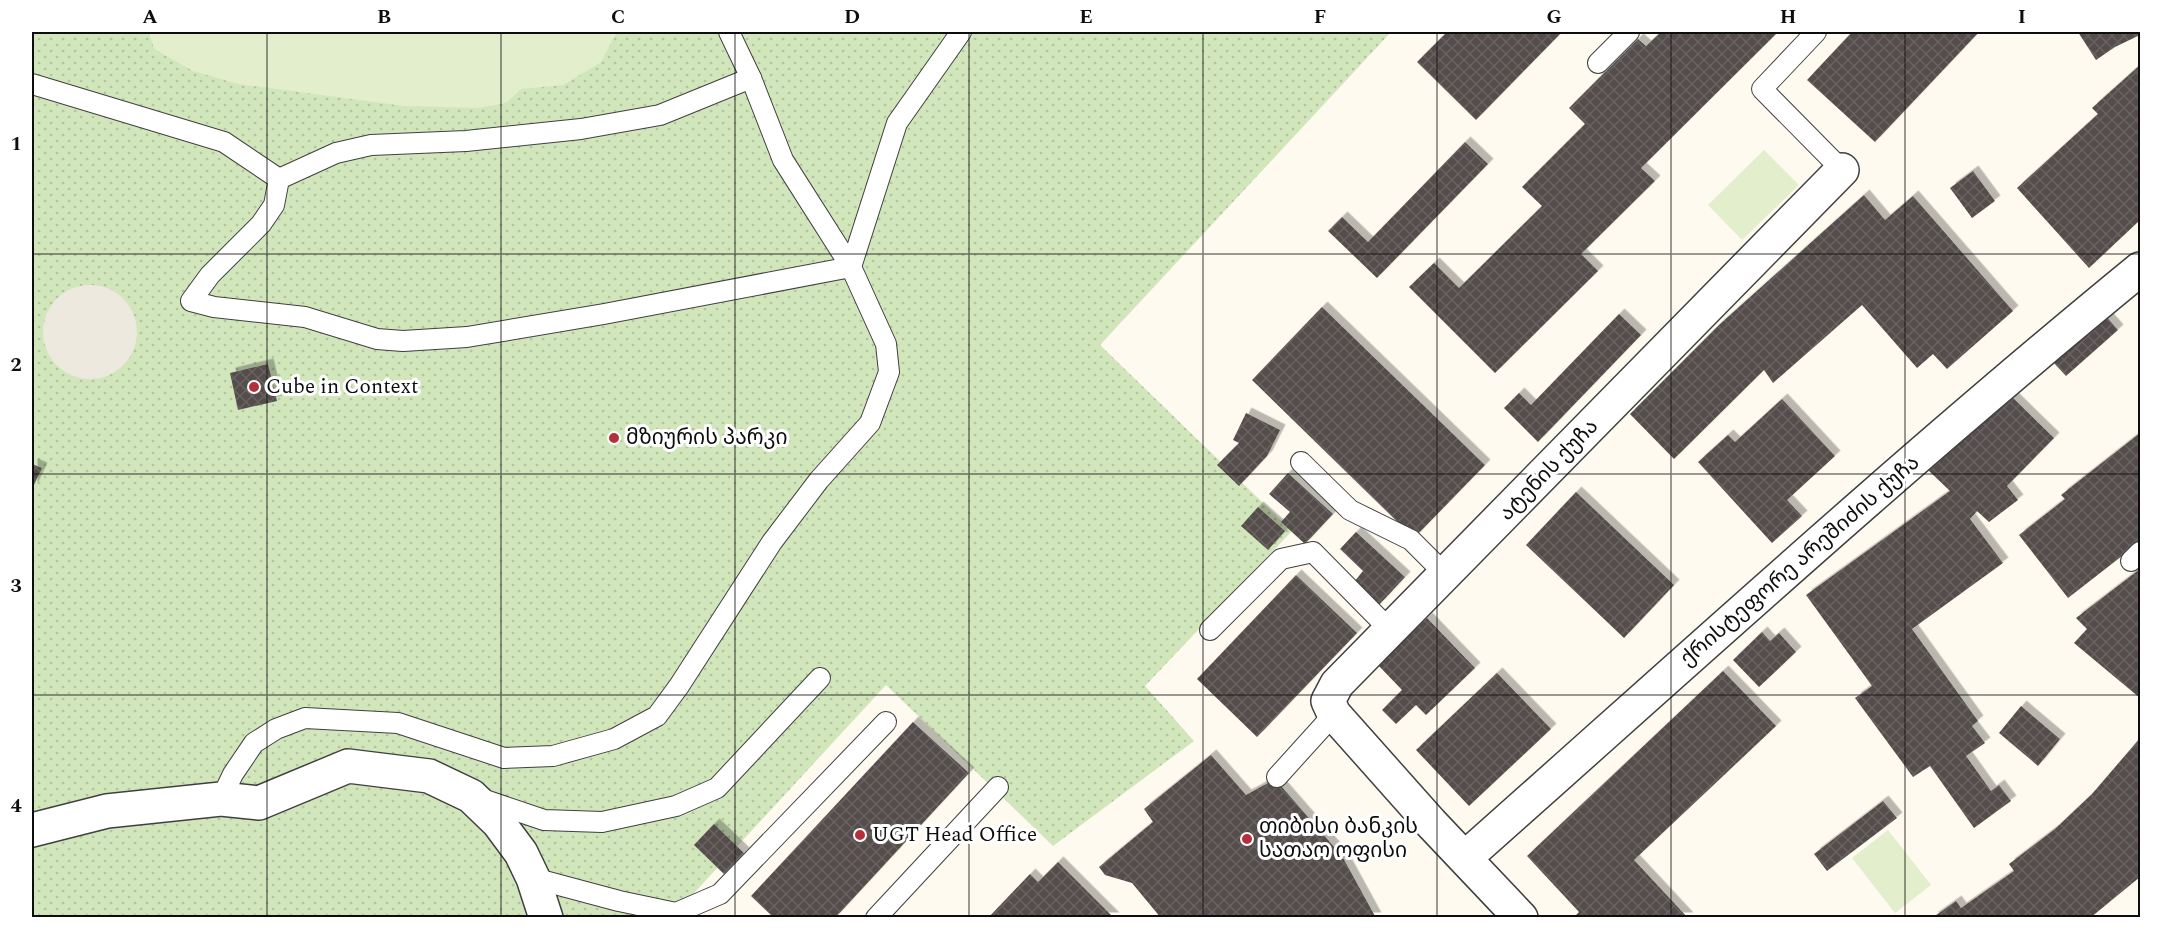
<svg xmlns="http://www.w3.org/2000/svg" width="2172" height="949" font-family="Spectral,'Noto Sans Georgian',serif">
	<defs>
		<pattern id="grass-dots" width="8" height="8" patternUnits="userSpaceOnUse" patternTransform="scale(1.5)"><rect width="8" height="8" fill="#d2e6bb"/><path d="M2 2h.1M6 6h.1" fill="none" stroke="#b3c4a0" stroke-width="1.8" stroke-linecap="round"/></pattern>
		<pattern id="building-cross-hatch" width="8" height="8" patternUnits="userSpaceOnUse" patternTransform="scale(1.5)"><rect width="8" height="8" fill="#554e4b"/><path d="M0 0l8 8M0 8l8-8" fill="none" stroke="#686360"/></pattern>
		<filter id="shadow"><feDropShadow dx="5.5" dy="-5.5" stdDeviation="0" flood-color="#0004"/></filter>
	</defs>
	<rect width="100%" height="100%" fill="#fefaef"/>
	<polygon fill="url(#grass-dots)" points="32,32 1391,32 1100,345 1292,531 1145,686 1194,741 1053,846 886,685 672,917 32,917"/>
	<g fill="#e3eecc">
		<polygon points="149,32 552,33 553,32 617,32 600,63 563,85 521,89 506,103 479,108 404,106 238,84 193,71 154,49"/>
		<polygon points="1764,150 1799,185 1742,240 1708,205"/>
		<polygon points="1888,830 1931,885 1895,913 1852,858"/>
	</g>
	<circle fill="#ede9de" cx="90" cy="332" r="47"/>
	<g fill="url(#building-cross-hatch)" filter="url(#shadow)">
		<polygon points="1447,32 1562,32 1476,120 1417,62"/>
		<polygon points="1661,32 1778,32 1641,168 1655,181 1581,254 1598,271 1495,373 1409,287 1434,263 1459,288 1542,206 1522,187 1585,124 1569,108 1638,39 1646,46"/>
		<polygon points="1852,32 1979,32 1875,142 1807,80"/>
		<polygon points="2078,32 2140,32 2140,35 2115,47 2096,60"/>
		<polygon points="2140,65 2140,220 2089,268 2017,188 2098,114 2092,108"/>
		<polygon points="1465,142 1488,164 1377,278 1328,231 1342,217 1368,242"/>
		<polygon points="1973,171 1995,201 1972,218 1950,188"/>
		<polygon points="1864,195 1885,220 1913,196 2013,311 1947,369 1933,354 1917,368 1862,305 1773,383 1764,370 1674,459 1630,414 1719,325"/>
		<polygon points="1322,307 1485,465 1414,538 1252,380"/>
		<polygon points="1619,314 1641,335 1538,442 1504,408 1519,393 1531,405"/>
		<polygon points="2105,315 2118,330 2066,376 2053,362"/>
		<polygon points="268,364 277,401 238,410 230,373"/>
		<polygon points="2010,395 2054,438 2007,486 2018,500 1989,522 1977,511 1970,519 2003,563 1912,629 1978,721 1972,726 1985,743 1966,756 1991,791 1999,785 2011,801 1974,828 1930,766 1913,777 1855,698 1872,686 1806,595 1950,491 1928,470"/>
		<polygon points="1782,399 1835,456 1787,500 1802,516 1772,543 1698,462 1728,435 1735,442"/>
		<polygon points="1246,413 1280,430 1267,456 1239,486 1217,465 1239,443 1233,440"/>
		<polygon points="2140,433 2140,542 2068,598 2019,535 2065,499 2061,495"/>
		<polygon points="32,464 42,468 32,489"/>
		<polygon points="1288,473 1333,514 1305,544 1281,522 1290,512 1269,494"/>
		<polygon points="1576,492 1674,585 1624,638 1526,545"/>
		<polygon points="1258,507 1285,531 1268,550 1241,526"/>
		<polygon points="1356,532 1405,577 1379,605 1354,582 1363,571 1340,549"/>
		<polygon points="2140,569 2140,698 2074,643 2087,629 2076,618"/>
		<polygon points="1296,575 1357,633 1257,737 1197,679"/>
		<polygon points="1427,618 1475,668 1426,715 1416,705 1396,724 1382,710 1402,690 1378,665"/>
		<polygon points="1762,632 1770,641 1779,633 1796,652 1759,687 1733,660"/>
		<polygon points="1723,671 1776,726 1634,860 1688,918 1573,918 1579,912 1527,856"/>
		<polygon points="1497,673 1551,729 1469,806 1416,750"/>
		<polygon points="2021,706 2060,739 2038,766 1999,733"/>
		<polygon points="913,722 969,773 835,918 774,918 751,896"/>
		<polygon points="2140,738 2140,877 2090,918 1932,918 1956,901 1961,908 2014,871 2009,864 2055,829 2092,794"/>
		<polygon points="1211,755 1246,795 1275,779 1342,856 1376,918 1161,918 1132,883 1105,875 1099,867 1153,822 1144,809"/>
		<polygon points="1883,801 1897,818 1827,871 1814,854"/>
		<polygon points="714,824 744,853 724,874 694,845"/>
		<polygon points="1058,862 1114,918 988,918 1030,874 1038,882"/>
	</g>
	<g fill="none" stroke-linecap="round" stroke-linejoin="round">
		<g stroke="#404040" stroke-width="22">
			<g id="lane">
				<polyline points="1816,32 1762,89 1842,170"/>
				<polyline points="1598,63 1629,32"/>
				<polyline points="32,84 224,142 279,179 274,205 261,224 210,275 191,301 214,307 305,317 377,339 403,341 467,337 604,314 851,267"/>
				<polyline points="279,179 336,153 371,145 466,141 581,129 660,115 751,78"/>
				<polyline points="851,267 897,123 961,32"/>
				<polyline points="1301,462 1350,510 1411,540 1446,575"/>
				<polyline points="2131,561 2140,552"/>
				<polyline points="1210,630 1281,559 1313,552 1391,631"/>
				<polyline points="1277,777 1334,714"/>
				<polyline points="221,799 233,774 254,743 276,729 305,718 398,723 504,758 553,756 614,739 657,716 679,686 772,542 819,480 870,423 889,372 886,344 851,267 783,160 751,78 729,32"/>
				<polyline points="482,799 544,820 602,822 676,806 717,788 820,678"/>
				<polyline points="533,878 619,901 676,913 720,894 886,722"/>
				<polyline points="876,918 998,787"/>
			</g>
		</g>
		<g stroke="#404040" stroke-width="36">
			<g id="street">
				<polyline points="32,830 107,811 221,799 259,803 348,766 429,776 471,796 498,822 521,853 533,878 546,918"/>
				<path d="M 1465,858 C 1688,660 1909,458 2140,269"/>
				<polyline points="1521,918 1431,823 1334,714 1328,701 1337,684 1842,170"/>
			</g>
		</g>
		<use href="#lane" stroke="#fff" stroke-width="20"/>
		<use href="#street" stroke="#fff" stroke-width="33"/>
	</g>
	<path fill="none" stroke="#0d0d0d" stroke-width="1.5" stroke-opacity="0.55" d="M 267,32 L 267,918M 501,32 L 501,918M 735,32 L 735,918M 969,32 L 969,918M 1203,32 L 1203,918M 1437,32 L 1437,918M 1671,32 L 1671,918M 1905,32 L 1905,918M 32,254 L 2140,254M 32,474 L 2140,474M 32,695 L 2140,695"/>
	<g fill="#b3303a" stroke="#fff" stroke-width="2">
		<circle cx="254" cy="387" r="6"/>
		<circle cx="614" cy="438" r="6"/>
		<circle cx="860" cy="835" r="6"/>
		<circle cx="1247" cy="839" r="6"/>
	</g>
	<g text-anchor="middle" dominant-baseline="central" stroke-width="6" stroke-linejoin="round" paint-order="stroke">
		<g font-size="21" fill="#0d0d0d" stroke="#fff" text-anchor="start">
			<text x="266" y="387">Cube in Context</text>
			<text x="626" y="438">მზიურის პარკი</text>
			<text x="1259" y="827">თიბისი ბანკის<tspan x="1259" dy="24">სათაო ოფისი</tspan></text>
			<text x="872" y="835">UGT Head Office</text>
		</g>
		<g font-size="21" fill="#0d0d0d" stroke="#fff">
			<text transform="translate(1549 470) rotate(-46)">ატენის ქუჩა</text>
			<text transform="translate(1800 561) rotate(-41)">ქრისტეფორე არეშიძის ქუჩა</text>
		</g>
	</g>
	<rect width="2172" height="949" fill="none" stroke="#ffffff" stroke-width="66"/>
	<rect x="33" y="33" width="2106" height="883" fill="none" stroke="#0d0d0d" stroke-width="2"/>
	<g font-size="20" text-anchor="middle" font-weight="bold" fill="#0d0d0d">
		<text x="150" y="23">A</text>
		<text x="384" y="23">B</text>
		<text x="618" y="23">C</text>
		<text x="852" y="23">D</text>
		<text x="1086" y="23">E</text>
		<text x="1320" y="23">F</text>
		<text x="1554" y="23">G</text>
		<text x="1788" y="23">H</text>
		<text x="2022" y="23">I</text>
		<text x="16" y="150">1</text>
		<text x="16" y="371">2</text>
		<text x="16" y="592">3</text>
		<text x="16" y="812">4</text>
	</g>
</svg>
